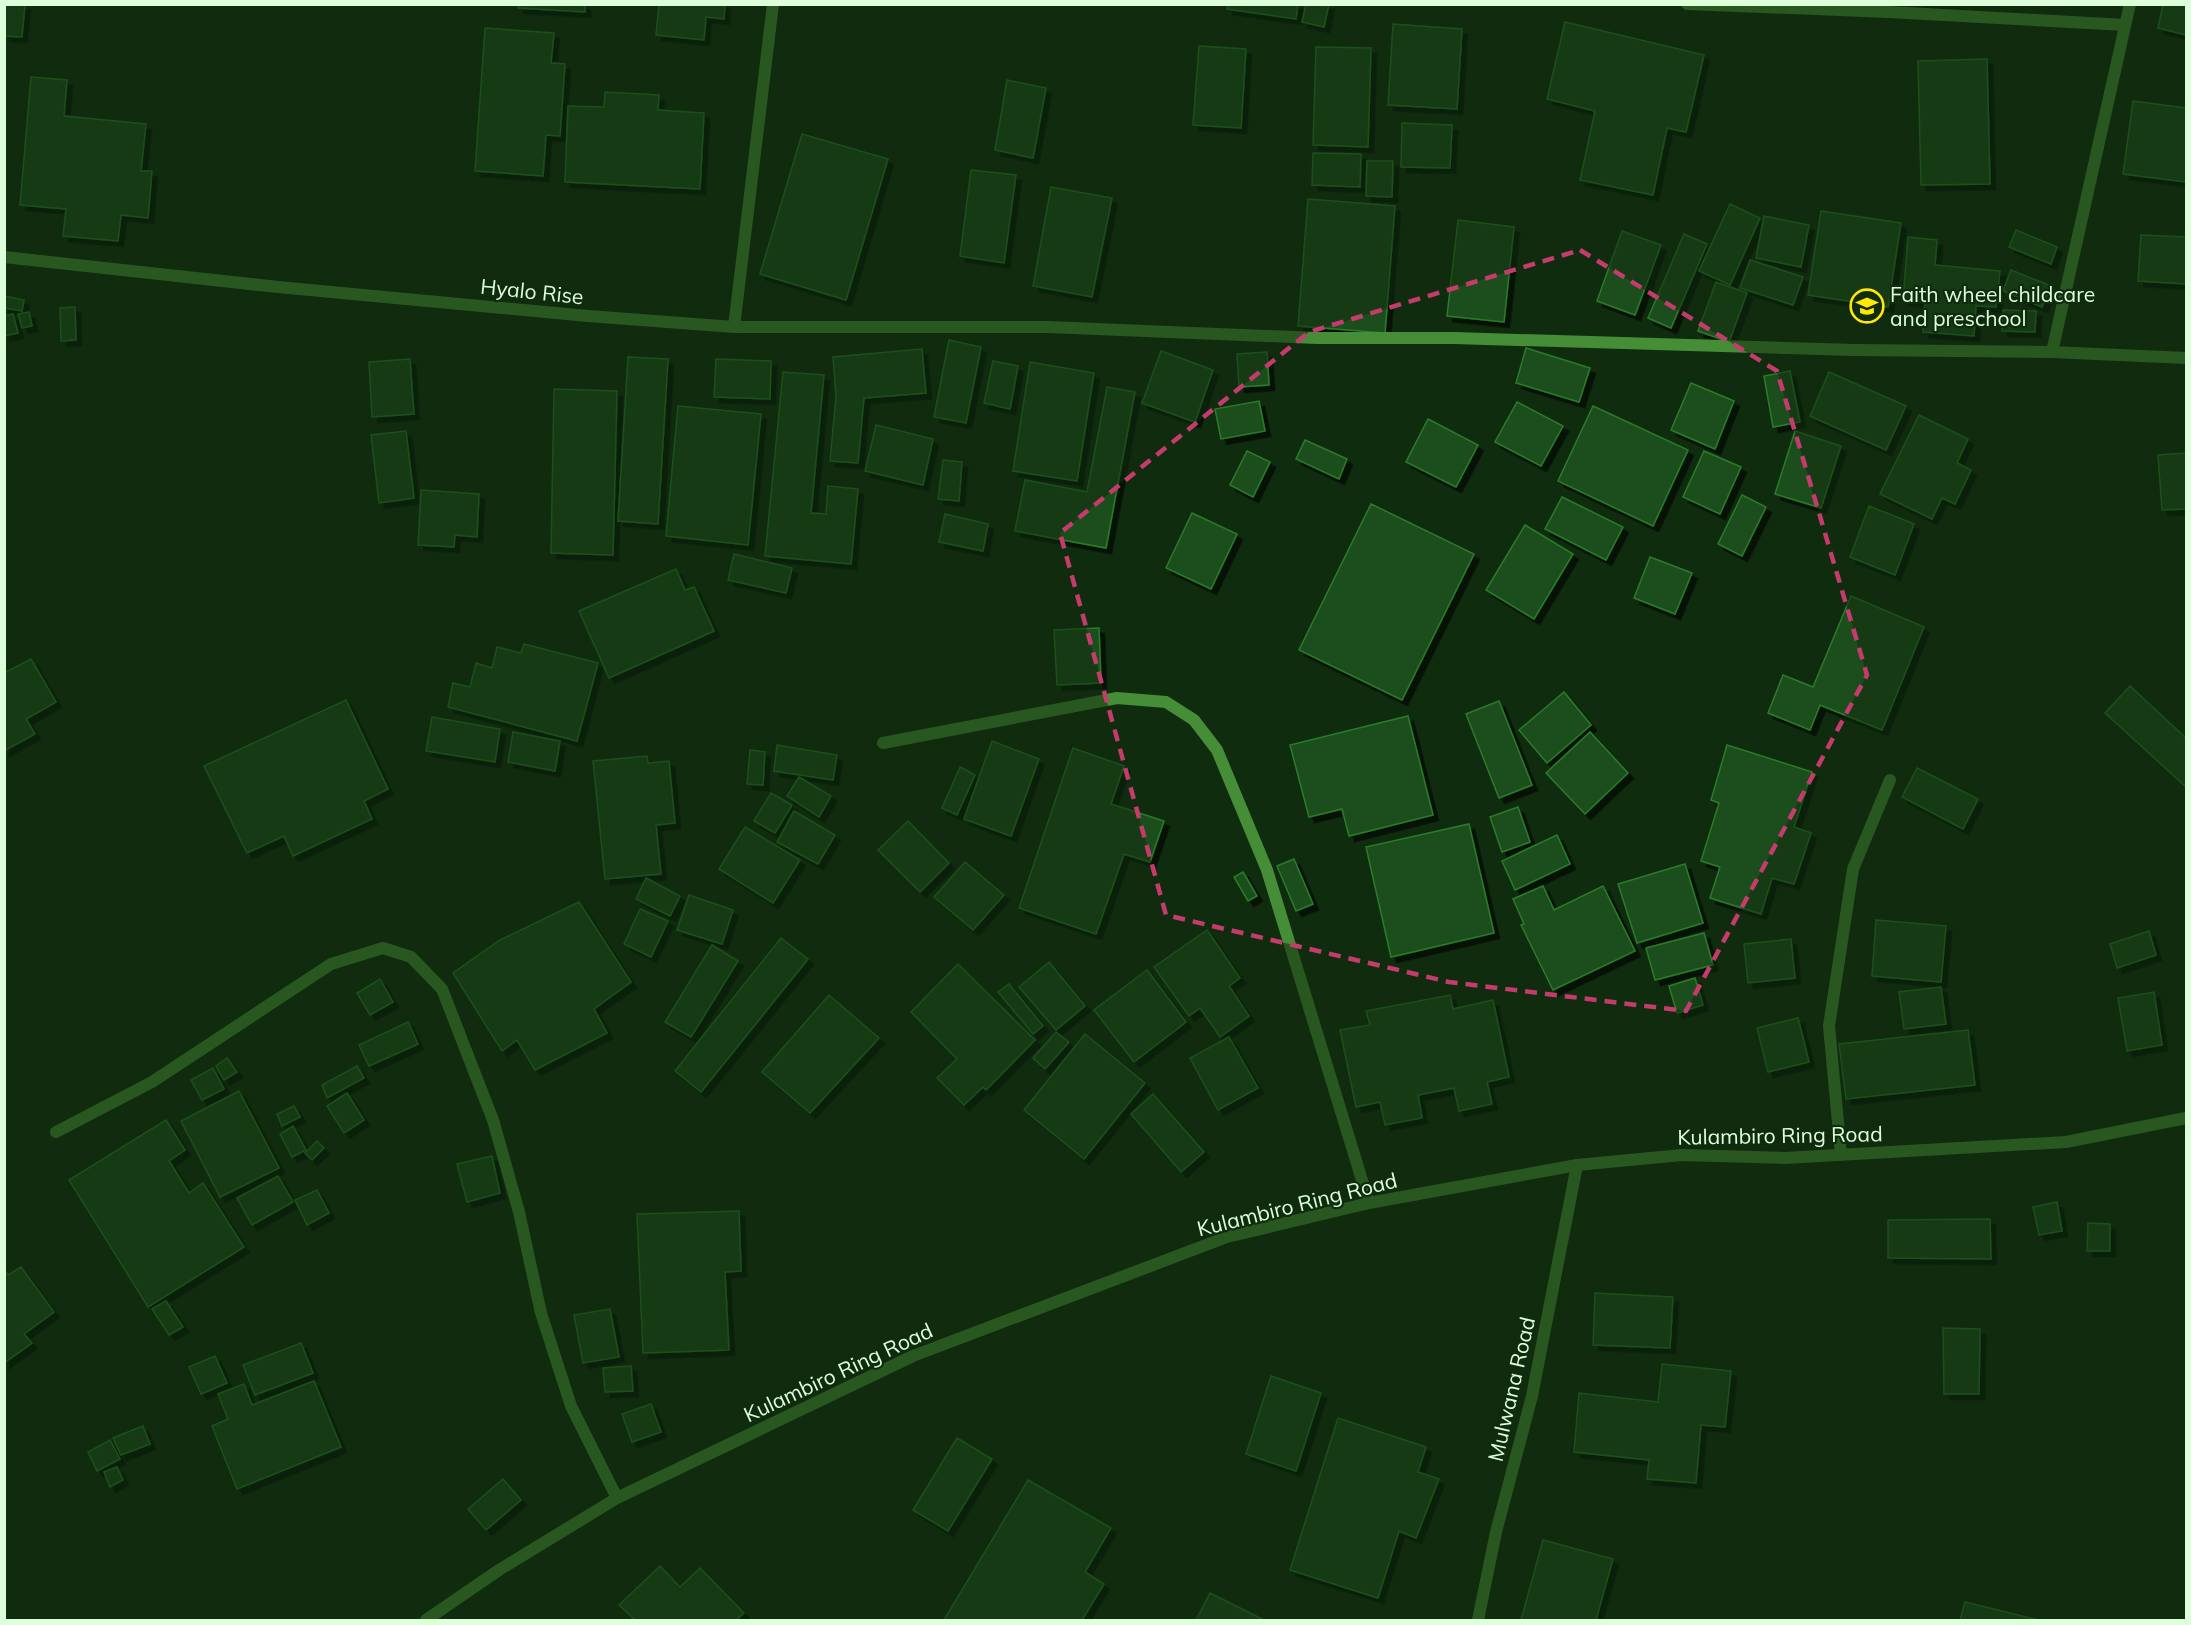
<svg xmlns="http://www.w3.org/2000/svg" width="2191" height="1625" font-family="Mulish,sans-serif">
	<defs>
		<filter id="shadow"><feDropShadow dx="5.5" dy="5.5" stdDeviation="0" flood-color="#0009"/></filter>
	</defs>
	<rect width="100%" height="100%" fill="#102c0f"/>
	<g fill="#1a4e1a" stroke="#2a7c2a" stroke-width="1.5" filter="url(#shadow)">
		<polygon points="4,4 25,4 22,37 4,36"/>
		<polygon points="518,4 585,4 585,12 518,8"/>
		<polygon points="659,4 725,4 724,19 706,17 704,40 656,35"/>
		<polygon points="1228,4 1298,4 1296,19 1227,9"/>
		<polygon points="1306,4 1329,4 1324,27 1302,22"/>
		<polygon points="2163,4 2186,4 2186,35 2158,28"/>
		<polygon points="1565,22 1704,55 1686,132 1667,128 1653,195 1580,180 1595,111 1547,99"/>
		<polygon points="1393,24 1462,29 1457,109 1388,105"/>
		<polygon points="485,28 554,33 551,63 565,64 560,136 546,135 543,176 475,171"/>
		<polygon points="1199,46 1246,49 1241,128 1193,125"/>
		<polygon points="1316,47 1371,48 1368,147 1313,145"/>
		<polygon points="1987,59 1990,184 1921,185 1918,61"/>
		<polygon points="31,77 67,80 64,116 146,124 141,171 152,171 148,218 121,215 118,241 63,236 66,209 20,205"/>
		<polygon points="1007,80 1046,88 1033,158 995,150"/>
		<polygon points="605,92 659,95 658,110 704,113 700,189 565,182 568,106 604,107"/>
		<polygon points="2133,101 2186,108 2186,182 2123,174"/>
		<polygon points="1402,123 1452,125 1450,168 1401,167"/>
		<polygon points="802,134 888,159 846,300 760,274"/>
		<polygon points="1313,153 1361,154 1360,187 1312,185"/>
		<polygon points="1367,161 1393,161 1392,197 1366,196"/>
		<polygon points="971,170 1016,175 1004,263 960,256"/>
		<polygon points="1051,187 1112,198 1092,297 1033,286"/>
		<polygon points="1308,199 1395,206 1385,333 1298,326"/>
		<polygon points="1730,204 1760,218 1730,285 1699,271"/>
		<polygon points="1821,211 1901,223 1888,307 1808,295"/>
		<polygon points="1764,216 1809,225 1801,267 1756,258"/>
		<polygon points="1458,220 1514,227 1504,322 1447,316"/>
		<polygon points="2016,230 2057,247 2051,264 2009,247"/>
		<polygon points="1622,231 1661,245 1635,315 1597,301"/>
		<polygon points="1684,234 1707,244 1671,328 1648,318"/>
		<polygon points="2141,235 2186,237 2186,284 2138,281"/>
		<polygon points="1908,237 1937,240 1935,265 2000,271 1996,307 1976,306 1974,336 1923,332 1925,302 1903,300"/>
		<polygon points="1750,260 1803,277 1793,305 1740,288"/>
		<polygon points="2011,270 2051,286 2042,307 2003,291"/>
		<polygon points="1716,282 1747,293 1729,342 1698,331"/>
		<polygon points="4,296 24,300 22,311 4,308"/>
		<polygon points="75,307 76,340 61,341 60,308"/>
		<polygon points="2003,310 2036,311 2035,332 2002,331"/>
		<polygon points="29,312 32,326 22,328 18,314"/>
		<polygon points="13,314 18,333 4,336 4,316"/>
		<polygon points="949,340 981,347 966,423 934,417"/>
		<polygon points="1526,348 1590,368 1579,402 1516,383"/>
		<polygon points="922,349 926,393 864,398 858,463 830,461 836,396 833,357"/>
		<polygon points="1161,351 1213,370 1195,422 1142,403"/>
		<polygon points="1267,352 1269,385 1239,387 1237,354"/>
		<polygon points="628,357 668,359 658,524 618,521"/>
		<polygon points="410,359 414,414 372,417 369,362"/>
		<polygon points="716,359 771,361 770,399 714,397"/>
		<polygon points="993,361 1018,366 1010,409 984,403"/>
		<polygon points="1030,362 1094,373 1077,481 1013,471"/>
		<polygon points="1790,371 1800,422 1773,427 1764,376"/>
		<polygon points="783,372 824,375 811,513 826,514 828,486 858,489 851,564 765,556"/>
		<polygon points="1829,372 1906,406 1886,450 1810,416"/>
		<polygon points="1691,383 1734,401 1715,449 1671,430"/>
		<polygon points="1107,387 1135,392 1106,548 1015,531 1025,480 1087,492"/>
		<polygon points="554,389 617,391 613,555 551,553"/>
		<polygon points="1259,401 1265,431 1221,439 1215,409"/>
		<polygon points="1517,402 1563,426 1541,466 1495,442"/>
		<polygon points="678,406 761,414 748,545 666,536"/>
		<polygon points="1593,406 1688,450 1653,526 1558,481"/>
		<polygon points="1919,415 1968,439 1957,463 1971,470 1955,504 1942,498 1932,519 1880,494"/>
		<polygon points="1428,419 1478,445 1456,487 1406,462"/>
		<polygon points="876,425 933,439 923,485 865,471"/>
		<polygon points="406,431 414,498 379,503 371,435"/>
		<polygon points="1795,431 1841,446 1821,508 1775,494"/>
		<polygon points="1305,440 1347,459 1339,479 1296,459"/>
		<polygon points="1247,451 1270,462 1253,497 1230,485"/>
		<polygon points="1704,451 1741,467 1720,514 1683,497"/>
		<polygon points="2186,453 2186,509 2162,510 2158,455"/>
		<polygon points="943,460 962,462 959,501 938,499"/>
		<polygon points="421,490 479,494 477,537 455,535 454,547 418,545"/>
		<polygon points="1742,495 1766,507 1742,556 1718,544"/>
		<polygon points="1562,497 1623,527 1606,560 1545,529"/>
		<polygon points="1371,504 1474,554 1402,700 1299,650"/>
		<polygon points="1869,506 1914,524 1895,575 1850,557"/>
		<polygon points="1192,513 1237,534 1211,589 1166,568"/>
		<polygon points="945,514 988,524 983,551 939,542"/>
		<polygon points="1525,525 1573,554 1534,619 1486,590"/>
		<polygon points="734,554 792,568 786,593 728,580"/>
		<polygon points="1650,557 1692,573 1675,614 1634,598"/>
		<polygon points="676,569 685,590 694,587 714,631 609,678 579,611"/>
		<polygon points="1851,596 1924,627 1882,730 1820,705 1810,730 1768,713 1783,675 1813,687"/>
		<polygon points="1099,628 1101,683 1057,685 1054,630"/>
		<polygon points="524,644 598,663 577,741 448,707 453,683 470,687 476,663 492,668 497,647 521,653"/>
		<polygon points="31,659 56,702 26,719 35,734 4,751 4,673"/>
		<polygon points="2130,686 2186,738 2186,787 2105,713"/>
		<polygon points="1564,692 1591,725 1547,763 1519,730"/>
		<polygon points="346,700 388,789 364,801 372,819 293,856 284,836 247,853 204,766"/>
		<polygon points="1499,701 1532,785 1499,798 1466,714"/>
		<polygon points="1408,716 1433,815 1349,836 1342,809 1309,817 1290,745"/>
		<polygon points="432,717 500,729 495,762 426,751"/>
		<polygon points="513,732 560,741 555,771 508,762"/>
		<polygon points="1590,732 1628,773 1585,814 1546,773"/>
		<polygon points="992,741 1039,759 1011,836 964,819"/>
		<polygon points="777,745 837,755 833,780 774,771"/>
		<polygon points="1727,745 1812,772 1794,827 1811,833 1794,884 1772,878 1761,914 1710,898 1720,867 1701,861 1719,803 1711,800"/>
		<polygon points="1073,748 1124,766 1111,804 1164,821 1150,862 1124,854 1096,934 1019,908"/>
		<polygon points="750,750 765,752 763,785 747,784"/>
		<polygon points="647,756 648,763 669,761 675,823 656,825 661,874 605,879 593,761"/>
		<polygon points="960,767 975,775 957,815 942,808"/>
		<polygon points="1917,768 1978,799 1963,829 1902,797"/>
		<polygon points="799,777 831,796 819,817 787,796"/>
		<polygon points="771,793 792,805 775,833 754,821"/>
		<polygon points="1518,807 1530,842 1502,852 1490,817"/>
		<polygon points="794,811 835,835 818,864 777,842"/>
		<polygon points="908,821 949,863 920,892 878,850"/>
		<polygon points="1469,824 1494,933 1391,957 1366,847"/>
		<polygon points="745,827 800,860 773,903 719,869"/>
		<polygon points="1557,835 1570,864 1515,890 1502,861"/>
		<polygon points="1294,859 1313,904 1296,911 1277,866"/>
		<polygon points="965,862 1004,895 973,930 934,897"/>
		<polygon points="1685,864 1703,923 1637,943 1618,884"/>
		<polygon points="1243,872 1257,896 1248,901 1234,877"/>
		<polygon points="646,878 680,896 670,916 636,899"/>
		<polygon points="1543,886 1554,910 1603,886 1635,951 1553,990 1521,925 1524,924 1513,899"/>
		<polygon points="689,895 733,910 722,944 677,930"/>
		<polygon points="579,902 631,982 594,1009 607,1033 535,1070 517,1040 502,1051 453,973 500,940"/>
		<polygon points="640,909 668,921 651,957 624,944"/>
		<polygon points="1876,920 1946,926 1941,982 1872,976"/>
		<polygon points="1207,930 1240,978 1229,986 1249,1016 1220,1037 1200,1008 1189,1016 1154,967"/>
		<polygon points="2149,931 2156,955 2117,968 2110,944"/>
		<polygon points="1704,933 1713,965 1655,980 1646,948"/>
		<polygon points="781,938 808,959 701,1092 675,1071"/>
		<polygon points="1791,939 1795,978 1748,983 1744,944"/>
		<polygon points="712,945 738,961 691,1037 665,1022"/>
		<polygon points="1049,962 1085,1006 1056,1030 1019,987"/>
		<polygon points="958,964 1035,1040 986,1090 983,1087 964,1105 937,1078 957,1059 911,1012"/>
		<polygon points="1147,970 1186,1022 1134,1062 1094,1010"/>
		<polygon points="1695,978 1703,1005 1677,1013 1669,986"/>
		<polygon points="380,979 393,1002 370,1015 357,993"/>
		<polygon points="1009,984 1043,1026 1033,1034 998,992"/>
		<polygon points="1941,987 1946,1024 1904,1029 1899,992"/>
		<polygon points="2154,992 2162,1045 2127,1051 2118,998"/>
		<polygon points="829,995 879,1038 810,1113 762,1072"/>
		<polygon points="1450,995 1453,1009 1493,1000 1509,1077 1487,1082 1492,1104 1459,1111 1454,1088 1418,1095 1422,1118 1385,1125 1380,1102 1356,1107 1340,1030 1370,1025 1366,1011"/>
		<polygon points="1798,1018 1809,1062 1768,1072 1757,1028"/>
		<polygon points="408,1022 418,1044 369,1066 359,1045"/>
		<polygon points="1968,1030 1975,1085 1846,1099 1839,1044"/>
		<polygon points="1056,1032 1069,1042 1045,1069 1033,1058"/>
		<polygon points="1085,1034 1145,1083 1084,1159 1024,1110"/>
		<polygon points="1229,1037 1258,1088 1218,1110 1190,1058"/>
		<polygon points="227,1058 237,1072 224,1080 216,1066"/>
		<polygon points="357,1066 364,1078 327,1098 322,1085"/>
		<polygon points="213,1068 224,1089 202,1100 191,1080"/>
		<polygon points="239,1091 279,1168 220,1197 181,1121"/>
		<polygon points="347,1093 364,1120 344,1133 327,1106"/>
		<polygon points="1153,1094 1204,1152 1181,1172 1131,1114"/>
		<polygon points="294,1106 300,1117 282,1126 277,1114"/>
		<polygon points="166,1120 185,1150 169,1161 189,1193 203,1183 244,1247 148,1307 69,1180"/>
		<polygon points="293,1126 306,1150 292,1157 280,1134"/>
		<polygon points="317,1141 324,1148 312,1160 305,1153"/>
		<polygon points="492,1156 500,1193 467,1202 457,1164"/>
		<polygon points="278,1176 293,1202 252,1225 237,1198"/>
		<polygon points="317,1190 329,1213 307,1225 295,1200"/>
		<polygon points="2057,1202 2062,1231 2039,1235 2033,1207"/>
		<polygon points="739,1211 741,1271 725,1272 729,1350 643,1353 637,1214"/>
		<polygon points="1990,1219 1991,1259 1888,1258 1888,1220"/>
		<polygon points="2088,1223 2110,1224 2110,1251 2087,1251"/>
		<polygon points="21,1267 54,1312 24,1334 32,1343 4,1363 4,1270 8,1275"/>
		<polygon points="1595,1293 1673,1297 1670,1348 1593,1345"/>
		<polygon points="166,1301 183,1327 169,1335 152,1309"/>
		<polygon points="610,1309 619,1357 583,1363 574,1315"/>
		<polygon points="1943,1328 1980,1329 1979,1394 1944,1394"/>
		<polygon points="301,1343 313,1373 255,1395 243,1365"/>
		<polygon points="215,1356 227,1383 201,1394 189,1367"/>
		<polygon points="1662,1364 1731,1371 1725,1427 1701,1425 1696,1483 1647,1479 1649,1460 1574,1452 1579,1393 1658,1402"/>
		<polygon points="631,1366 633,1391 605,1392 603,1368"/>
		<polygon points="1271,1376 1321,1393 1296,1471 1246,1454"/>
		<polygon points="314,1381 341,1447 237,1489 212,1426 228,1419 218,1394 244,1384 252,1405"/>
		<polygon points="651,1404 661,1432 632,1442 622,1414"/>
		<polygon points="1338,1418 1426,1447 1418,1472 1439,1479 1416,1538 1399,1531 1378,1598 1290,1570"/>
		<polygon points="143,1426 150,1444 121,1455 113,1438"/>
		<polygon points="957,1438 992,1459 948,1531 913,1510"/>
		<polygon points="110,1440 120,1459 97,1471 88,1452"/>
		<polygon points="117,1467 123,1480 110,1487 104,1472"/>
		<polygon points="503,1479 521,1500 486,1530 468,1509"/>
		<polygon points="1028,1480 1111,1528 1085,1572 1104,1584 1082,1620 944,1620"/>
		<polygon points="1543,1540 1613,1559 1596,1620 1521,1620"/>
		<polygon points="660,1566 680,1587 700,1568 744,1613 736,1620 635,1620 619,1605"/>
		<polygon points="1210,1593 1264,1620 1196,1620"/>
		<polygon points="1965,1602 2038,1620 1960,1620"/>
	</g>
	<g fill="none" stroke-linecap="round" stroke-linejoin="round">
		<polyline stroke="#458e37" stroke-width="12" points="1841,1155 1829,1026 1853,869 1890,780"/>
		<g stroke="#458e37" stroke-width="12">
			<polyline points="1687,4 1889,12 2125,25"/>
			<polyline points="4,257 278,287 588,316 734,327 1049,327 1317,338 1454,338 1854,350 2052,352 2186,358"/>
			<polyline points="734,327 773,4"/>
			<polyline points="2052,352 2130,4"/>
			<polyline points="883,743 1117,698 1166,702 1194,720 1217,750 1267,870 1369,1203"/>
			<polyline points="56,1132 152,1082 331,964 383,948 411,957 442,989 493,1120 519,1212 541,1313 571,1406 617,1498"/>
			<polyline points="426,1620 499,1570 617,1498 913,1356 1227,1237 1369,1203 1577,1165 1682,1155 1785,1158 2066,1142 2186,1118"/>
			<polyline points="1478,1620 1496,1532 1532,1396 1577,1165"/>
		</g>
	</g>
	<path d="M0 0H2191V1625H0ZM 1580,250 L 1777,371 L 1867,675 L 1686,1011 L 1449,982 L 1166,915 L 1060,533 L 1309,332 Z" fill="#102c0f" fill-opacity=".55" fill-rule="evenodd"/>
	<path fill="none" stroke="#c63b6e" stroke-width="4.5" stroke-dasharray="12 8" stroke-linejoin="round" d="M 1580,250 L 1777,371 L 1867,675 L 1686,1011 L 1449,982 L 1166,915 L 1060,533 L 1309,332 Z"/>
	<defs>
		<g id="school-ring" transform="scale(1.725)"><circle r="9.5" fill="#102c0f" stroke="#ffe706" stroke-width="1.5"/><path d="M0-5L7-2L0 1L-7-2ZM-4 1L0 2.5L4 1V4Q0 6-4 4Z" fill="#ffe706"/></g>
	</defs>
	<g fill-rule="evenodd">
		<use href="#school-ring" x="1867" y="306"/>
	</g>
	<g text-anchor="middle" dominant-baseline="central" stroke-width="4.5" stroke-linejoin="round" paint-order="stroke">
		<g font-size="21" fill="#ddffda" stroke="#102c0f">
			<text transform="translate(532 291) rotate(6)">Hyalo Rise</text>
			<text transform="translate(1780 1135) rotate(-1)">Kulambiro Ring Road</text>
			<text transform="translate(1297 1204) rotate(-14)">Kulambiro Ring Road</text>
			<text transform="translate(838 1372) rotate(-25)">Kulambiro Ring Road</text>
			<text transform="translate(1511 1389) rotate(-77)">Mulwana Road</text>
		</g>
		<g font-size="21" fill="#ddffda" stroke="#102c0f" text-anchor="start">
			<text x="1890" y="294">Faith wheel childcare<tspan x="1890" dy="24">and preschool</tspan></text>
		</g>
	</g>
	<rect width="2191" height="1625" fill="none" stroke="#ddffda" stroke-width="12"/>
</svg>
